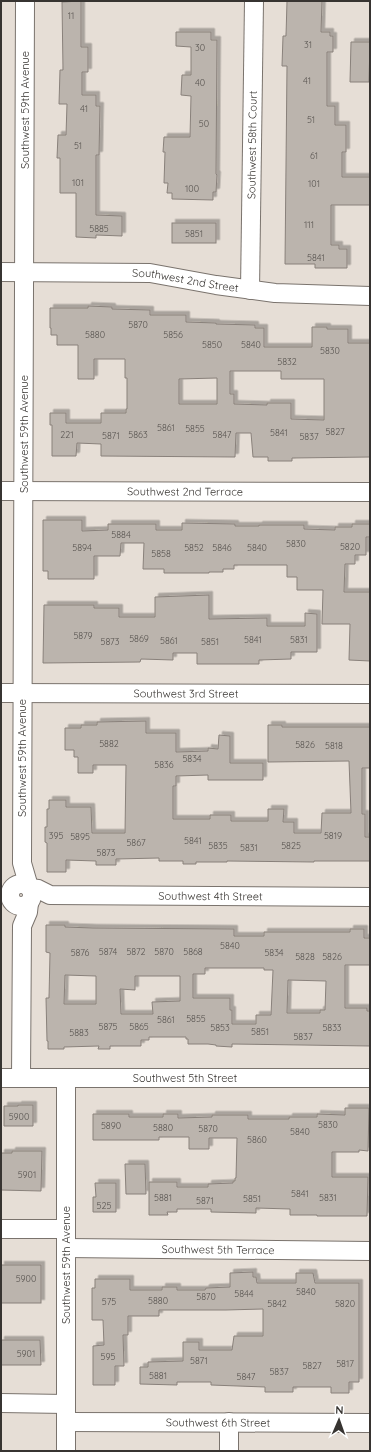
<svg xmlns="http://www.w3.org/2000/svg" width="371" height="1452" font-family="Quicksand,sans-serif">
	<defs>
		<filter id="shadow"><feDropShadow dx="3.5" dy="-3.5" stdDeviation="0" flood-color="#0004"/></filter>
	</defs>
	<rect width="100%" height="100%" fill="#e6ded6"/>
	<g fill="#bbb4ad" stroke="#89817b" fill-rule="evenodd" filter="url(#shadow)">
		<polygon points="81,1 81,47 88,47 88,72 82,72 82,95 96,95 96,106 100,106 99,155 96,155 96,215 122,216 122,236 96,235 96,238 76,237 76,193 60,193 60,158 57,158 58,135 66,135 67,104 59,104 60,70 63,70 62,2"/>
		<polygon points="287,1 322,1 321,32 330,32 330,36 333,36 333,52 327,52 327,106 335,106 335,125 346,125 346,152 342,152 342,177 370,177 370,205 331,205 331,245 339,245 339,249 347,249 347,268 315,268 315,264 285,264 287,66 282,66 283,36 286,36"/>
		<polygon points="176,32 211,32 211,40 217,40 216,174 217,175 216,192 213,192 213,200 172,199 172,193 167,193 168,183 164,183 165,152 163,152 164,137 190,137 191,96 181,95 182,75 191,75 191,47 176,46"/>
		<polygon points="351,42 370,42 369,82 350,82"/>
		<rect x="172" y="223" width="44" height="20"/>
		<path d="M 88,306 L 112,307 L 112,309 L 150,310 L 150,315 L 186,315 L 186,322 L 216,323 L 216,324 L 255,325 L 255,328 L 264,328 L 264,347 L 312,347 L 312,327 L 327,327 L 327,329 L 348,329 L 348,343 L 370,343 L 370,457 L 292,458 L 292,461 L 268,461 L 268,457 L 253,457 L 251,433 L 236,433 L 235,457 L 101,456 L 101,444 L 77,443 L 76,456 L 52,456 L 52,425 L 50,425 L 50,413 L 66,413 L 66,423 L 101,423 L 101,413 L 126,413 L 126,409 L 127,409 L 127,378 L 125,378 L 125,359 L 94,359 L 94,379 L 78,379 L 78,345 L 57,345 L 57,335 L 51,335 L 51,328 L 50,328 L 50,308 L 88,308 ZM 230,371 L 281,371 L 281,379 L 324,379 L 324,420 L 291,419 L 291,403 L 267,403 L 267,405 L 234,404 L 234,394 L 230,394 ZM 217,378 L 217,404 L 179,404 L 179,379 Z"/>
		<polygon points="43,520 82,520 82,531 108,530 108,524 156,524 156,530 182,530 182,523 235,524 235,526 259,526 259,525 304,525 304,529 335,530 335,527 352,527 352,524 370,524 370,537 366,537 366,555 355,555 355,564 345,564 344,592 370,592 370,661 349,660 350,624 322,624 323,590 297,590 297,577 287,577 287,565 234,565 234,569 223,569 223,572 209,572 209,573 164,573 164,569 143,569 144,543 121,543 120,556 94,556 94,579 48,579 48,571 43,571"/>
		<polygon points="209,595 209,619 267,618 267,626 305,626 305,613 317,614 317,652 291,652 291,659 259,660 259,664 197,664 197,653 173,653 173,660 141,659 140,662 43,663 44,605 94,605 94,608 119,608 119,617 155,617 155,597"/>
		<polygon points="146,721 146,733 176,733 176,752 208,751 208,748 218,749 219,735 230,736 230,763 263,763 263,780 208,780 208,775 176,776 176,786 173,786 173,819 210,819 210,815 231,815 231,821 268,821 268,809 284,809 283,822 294,822 294,833 321,833 322,813 351,813 349,761 268,762 268,725 282,725 282,727 370,727 370,768 362,768 362,814 365,814 365,837 370,837 370,861 314,861 314,862 227,861 227,862 196,862 196,864 183,864 183,861 159,861 159,858 116,859 116,865 96,865 96,861 66,860 66,872 47,872 47,843 45,842 45,827 47,827 47,809 49,809 49,800 66,800 66,807 91,807 92,833 125,833 126,765 93,765 93,773 78,773 78,757 74,757 74,750 65,750 65,728 81,728 81,725 97,725 97,722"/>
		<path d="M 46,925 L 65,925 L 65,927 L 93,928 L 234,929 L 234,936 L 264,936 L 264,932 L 350,932 L 350,929 L 364,929 L 364,938 L 370,938 L 370,965 L 345,965 L 345,1008 L 367,1008 L 367,1011 L 370,1011 L 370,1046 L 232,1044 L 232,1047 L 216,1046 L 216,1045 L 208,1044 L 188,1044 L 188,1039 L 186,1039 L 186,1037 L 149,1037 L 149,1040 L 141,1040 L 141,1046 L 110,1046 L 110,1049 L 98,1049 L 99,1046 L 64,1047 L 64,1049 L 48,1049 L 48,1041 L 47,1041 L 46,998 L 49,998 L 50,953 L 46,952 ZM 205,968 L 264,968 L 264,970 L 273,970 L 271,1015 L 256,1015 L 256,1024 L 232,1024 L 232,1010 L 230,1010 L 230,998 L 193,998 L 193,974 L 205,974 ZM 65,975 L 96,976 L 96,1004 L 64,1004 ZM 135,976 L 180,976 L 180,1001 L 152,1002 L 153,1014 L 121,1014 L 120,989 L 135,990 ZM 288,980 L 326,981 L 325,1010 L 320,1010 L 320,1013 L 287,1013 Z"/>
		<polygon points="18,1105 33,1105 33,1126 4,1126 4,1106 18,1106"/>
		<polygon points="345,1108 369,1108 368,1151 359,1150 359,1152 332,1152 332,1177 368,1177 367,1216 317,1216 317,1215 290,1215 290,1209 256,1208 256,1213 211,1212 211,1209 177,1209 177,1212 167,1212 168,1215 149,1215 149,1182 177,1182 177,1187 208,1187 208,1184 233,1183 233,1181 235,1181 235,1178 236,1178 237,1138 209,1138 209,1149 189,1149 189,1137 159,1137 159,1140 93,1140 93,1114 129,1114 129,1117 163,1117 163,1114 178,1114 178,1118 212,1117 212,1115 248,1115 248,1119 289,1119 289,1117 317,1117 317,1114 345,1115"/>
		<polygon points="12,1151 42,1151 41,1191 1,1190 1,1153 12,1153"/>
		<polygon points="125,1164 145,1164 146,1194 126,1194"/>
		<polygon points="95,1183 116,1183 116,1212 93,1212 93,1197 96,1197"/>
		<rect x="1" y="1265" width="40" height="38"/>
		<polygon points="253,1272 253,1277 256,1277 257,1283 296,1283 296,1273 313,1273 315,1283 359,1283 359,1382 349,1382 349,1393 331,1393 331,1387 293,1387 293,1392 265,1392 265,1387 211,1385 211,1382 177,1382 177,1385 140,1384 140,1367 148,1367 148,1362 183,1361 183,1342 199,1342 199,1350 232,1350 234,1336 263,1336 263,1309 226,1310 159,1310 159,1316 128,1316 128,1335 123,1335 124,1366 115,1366 115,1385 93,1385 93,1346 104,1345 103,1320 92,1320 92,1288 95,1288 95,1279 130,1279 130,1290 162,1290 162,1287 177,1287 177,1290 205,1290 206,1288 230,1287 230,1273"/>
		<polygon points="1,1340 40,1340 41,1365 1,1365"/>
	</g>
	<g fill="none" stroke-linecap="round" stroke-linejoin="round">
		<g stroke="#7a736d" stroke-width="20">
			<g id="street">
				<polyline points="25,1 22,863 29,887"/>
				<path id="s1" d="M 1,272 L 150,273 L 216,285 L 275,293 L 370,296"/>
				<path id="s2" d="M 250,290 L 254,1"/>
				<path id="s3" d="M 1,491 L 370,492"/>
				<path id="s4" d="M 1,693 L 370,694"/>
				<circle cx="21" cy="895" r="11"/>
				<path id="s5" d="M 30,888 L 38,889 L 50,895 L 370,897"/>
				<path id="s6" d="M 1,1078 L 370,1078"/>
				<polyline points="21,1078 22,926 28,912 29,903"/>
				<polyline points="1,1229 66,1229"/>
				<path id="s7" d="M 66,1248 L 370,1251"/>
				<polyline points="1,1403 66,1404"/>
				<path id="s8" d="M 66,1422 L 370,1423"/>
				<polyline points="66,1451 66,1078"/>
				<polyline points="229,1451 229,1422"/>
			</g>
		</g>
		<use href="#street" stroke="#fff" stroke-width="18"/>
	</g>
	<g text-anchor="middle" dominant-baseline="central" stroke-width="3" stroke-linejoin="round" paint-order="stroke">
		<g font-size="9" fill="#585450">
			<text x="71" y="15">11</text>
			<text x="308" y="44">31</text>
			<text x="200" y="47">30</text>
			<text x="307" y="80">41</text>
			<text x="200" y="82">40</text>
			<text x="84" y="108">41</text>
			<text x="311" y="119">51</text>
			<text x="204" y="123">50</text>
			<text x="78" y="145">51</text>
			<text x="314" y="155">61</text>
			<text x="78" y="182">101</text>
			<text x="314" y="183">101</text>
			<text x="192" y="188">100</text>
			<text x="309" y="224">111</text>
			<text x="99" y="228">5885</text>
			<text x="194" y="233">5851</text>
			<text x="316" y="257">5841</text>
			<text x="138" y="324">5870</text>
			<text x="95" y="334">5880</text>
			<text x="173" y="334">5856</text>
			<text x="212" y="344">5850</text>
			<text x="251" y="344">5840</text>
			<text x="330" y="350">5830</text>
			<text x="287" y="361">5832</text>
			<text x="166" y="427">5861</text>
			<text x="195" y="428">5855</text>
			<text x="335" y="431">5827</text>
			<text x="279" y="432">5841</text>
			<text x="67" y="434">221</text>
			<text x="138" y="434">5863</text>
			<text x="222" y="434">5847</text>
			<text x="111" y="435">5871</text>
			<text x="309" y="436">5837</text>
			<text x="121" y="534">5884</text>
			<text x="296" y="543">5830</text>
			<text x="350" y="546">5820</text>
			<text x="82" y="547">5894</text>
			<text x="194" y="547">5852</text>
			<text x="222" y="547">5846</text>
			<text x="257" y="547">5840</text>
			<text x="161" y="553">5858</text>
			<text x="83" y="635">5879</text>
			<text x="139" y="638">5869</text>
			<text x="253" y="639">5841</text>
			<text x="299" y="639">5831</text>
			<text x="169" y="640">5861</text>
			<text x="110" y="641">5873</text>
			<text x="210" y="641">5851</text>
			<text x="109" y="743">5882</text>
			<text x="305" y="744">5826</text>
			<text x="334" y="745">5818</text>
			<text x="192" y="758">5834</text>
			<text x="164" y="764">5836</text>
			<text x="56" y="835">395</text>
			<text x="333" y="835">5819</text>
			<text x="80" y="836">5895</text>
			<text x="193" y="840">5841</text>
			<text x="136" y="842">5867</text>
			<text x="218" y="845">5835</text>
			<text x="291" y="845">5825</text>
			<text x="249" y="847">5831</text>
			<text x="106" y="852">5873</text>
			<text x="230" y="945">5840</text>
			<text x="108" y="951">5874</text>
			<text x="136" y="951">5872</text>
			<text x="164" y="951">5870</text>
			<text x="193" y="951">5868</text>
			<text x="80" y="952">5876</text>
			<text x="274" y="952">5834</text>
			<text x="305" y="956">5828</text>
			<text x="332" y="956">5826</text>
			<text x="196" y="1018">5855</text>
			<text x="166" y="1019">5861</text>
			<text x="108" y="1026">5875</text>
			<text x="139" y="1026">5865</text>
			<text x="220" y="1027">5853</text>
			<text x="332" y="1027">5833</text>
			<text x="260" y="1031">5851</text>
			<text x="79" y="1032">5883</text>
			<text x="303" y="1036">5837</text>
			<text x="19" y="1116">5900</text>
			<text x="328" y="1124">5830</text>
			<text x="111" y="1125">5890</text>
			<text x="163" y="1127">5880</text>
			<text x="208" y="1128">5870</text>
			<text x="300" y="1131">5840</text>
			<text x="257" y="1139">5860</text>
			<text x="27" y="1174">5901</text>
			<text x="300" y="1193">5841</text>
			<text x="163" y="1197">5881</text>
			<text x="328" y="1197">5831</text>
			<text x="252" y="1198">5851</text>
			<text x="205" y="1200">5871</text>
			<text x="104" y="1205">525</text>
			<text x="26" y="1278">5900</text>
			<text x="306" y="1291">5840</text>
			<text x="244" y="1293">5844</text>
			<text x="206" y="1296">5870</text>
			<text x="158" y="1300">5880</text>
			<text x="109" y="1301">575</text>
			<text x="277" y="1303">5842</text>
			<text x="345" y="1303">5820</text>
			<text x="26" y="1353">5901</text>
			<text x="108" y="1356">595</text>
			<text x="199" y="1360">5871</text>
			<text x="345" y="1363">5817</text>
			<text x="312" y="1365">5827</text>
			<text x="279" y="1371">5837</text>
			<text x="158" y="1375">5881</text>
			<text x="246" y="1376">5847</text>
		</g>
		<g font-size="11" fill="#373431" stroke="#fff">
			<text transform="translate(25 110) rotate(-90)">Southwest 59th Avenue</text>
			<text stroke="none"><textPath href="#s2" startOffset="145">Southwest 58th Court</textPath></text>
			<text stroke="none"><textPath href="#s1" startOffset="185">Southwest 2nd Street</textPath></text>
			<text transform="translate(24 434) rotate(-90)">Southwest 59th Avenue</text>
			<text stroke="none"><textPath href="#s3" startOffset="184">Southwest 2nd Terrace</textPath></text>
			<text stroke="none"><textPath href="#s4" startOffset="185">Southwest 3rd Street</textPath></text>
			<text transform="translate(22 758) rotate(-90)">Southwest 59th Avenue</text>
			<text stroke="none"><textPath href="#s5" startOffset="182">Southwest 4th Street</textPath></text>
			<text stroke="none"><textPath href="#s6" startOffset="184">Southwest 5th Street</textPath></text>
			<text stroke="none"><textPath href="#s7" startOffset="152">Southwest 5th Terrace</textPath></text>
			<text transform="translate(66 1265) rotate(-90)">Southwest 59th Avenue</text>
			<text stroke="none"><textPath href="#s8" startOffset="152">Southwest 6th Street</textPath></text>
		</g>
	</g>
	<rect width="371" height="1452" fill="none" stroke="#373431" stroke-width="4"/>
	<g transform="translate(339 1420) rotate(2)" stroke="#ffffff" stroke-width="3" paint-order="stroke">
	<path d="M0-3L7 15L0 10L-7 15Z" fill="#373431"/>
	<text y="-6" font-size="11" font-weight="bold" text-anchor="middle" fill="#373431">N</text>
	</g>
</svg>
